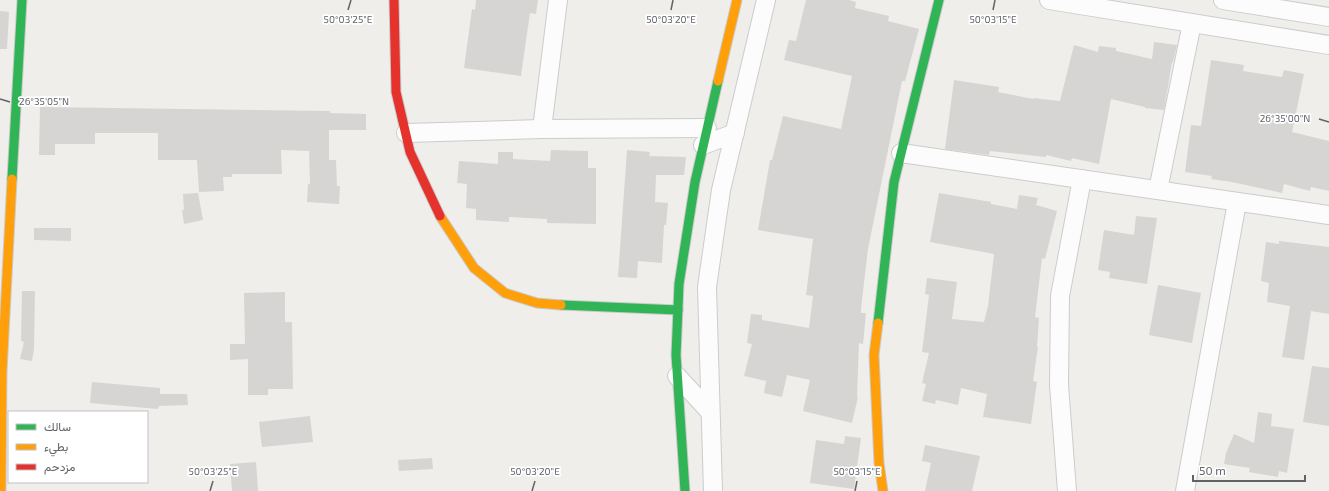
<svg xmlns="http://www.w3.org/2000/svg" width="1329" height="491" font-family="'Exo 2',Vazirmatn,sans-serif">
	<rect width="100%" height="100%" fill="#efeeea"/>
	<g fill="#d6d5d3">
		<polygon points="476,0 538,0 536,14 530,13 521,76 464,68 472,9 475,10"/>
		<polygon points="806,0 849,0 856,2 855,8 889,16 888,21 919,29 905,81 902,81 868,249 861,308 861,313 866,313 863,344 859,343 857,397 858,397 852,423 803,411 810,380 787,375 782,397 764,393 766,381 744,376 752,344 747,343 751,314 762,315 762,320 809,328 813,296 806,295 813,239 758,230 770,160 772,160 783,116 841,129 852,76 784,60 789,40 796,41"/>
		<polygon points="0,11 9,12 7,49 0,49"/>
		<polygon points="1154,42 1177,45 1173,62 1172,62 1164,110 1145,108 1145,107 1111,99 1099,164 1072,158 1071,161 1046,155 1046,157 990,151 989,155 945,149 954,80 999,87 998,92 1033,99 1033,98 1060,101 1074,45 1098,52 1099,46 1116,48 1116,51 1152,59"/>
		<polygon points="1211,60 1244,65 1243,71 1282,77 1284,70 1304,74 1292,132 1329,141 1329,191 1311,187 1310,191 1284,184 1282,193 1232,182 1211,179 1212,176 1185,172 1191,125 1201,126"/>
		<polygon points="40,107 330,111 330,113 366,114 366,130 329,130 329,160 336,160 337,186 340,186 339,204 307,202 308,184 310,184 309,151 281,150 282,174 232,174 232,177 223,177 224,191 199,192 197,160 158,160 158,133 95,133 95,144 55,144 55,155 39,155"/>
		<polygon points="551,150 588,151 588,168 596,168 596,224 547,223 547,219 509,217 509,222 476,220 476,209 466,208 467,184 457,183 459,161 498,164 498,152 513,152 513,159 550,161"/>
		<polygon points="627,150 650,152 649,156 686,157 684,175 656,175 655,202 668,203 666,225 664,225 662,263 638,261 637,278 618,277"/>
		<polygon points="198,193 203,220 184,224 182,210 184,210 183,194"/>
		<polygon points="939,193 991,202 991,204 1017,209 1019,195 1038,198 1036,205 1057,211 1045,259 1042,258 1035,317 1039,318 1037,347 1038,347 1033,381 1037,382 1031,424 983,417 987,394 961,388 958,405 936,400 935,404 922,401 926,384 922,383 929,353 922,352 929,295 925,294 927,278 957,282 952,319 984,322 988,306 994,254 930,242"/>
		<polygon points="1136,216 1157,218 1147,284 1109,278 1110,272 1098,270 1104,230 1134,235"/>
		<polygon points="34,228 71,228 71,241 34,240"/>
		<polygon points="1279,241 1329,247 1329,314 1311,311 1304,360 1282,357 1290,306 1267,302 1269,283 1261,281 1266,242 1279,244"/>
		<polygon points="1158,285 1201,293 1192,343 1149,335"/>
		<polygon points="22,291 35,291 34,349 32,361 20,359 24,342 21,341"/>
		<polygon points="285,292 285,322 292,322 293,389 268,389 268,395 248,395 248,359 230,360 230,344 245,344 244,293"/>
		<polygon points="1312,366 1329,368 1329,426 1303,422"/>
		<polygon points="92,382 160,388 160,394 187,394 188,405 159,406 158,409 90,403"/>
		<polygon points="1258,412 1272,414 1271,426 1294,429 1287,473 1279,471 1278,477 1249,472 1250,468 1224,464 1226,453 1234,434 1254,443"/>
		<polygon points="310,416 313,442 262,447 259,422"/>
		<polygon points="845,436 861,438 854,489 810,483 816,440 844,444"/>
		<polygon points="925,445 980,456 972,491 925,491 931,463 922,461"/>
		<polygon points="432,458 433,469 399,471 398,460"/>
		<polygon points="256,462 258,491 232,491 230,464"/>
	</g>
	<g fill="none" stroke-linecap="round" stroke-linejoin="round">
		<g stroke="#cbcccc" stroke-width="20">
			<g id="street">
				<polyline points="1049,0 1329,45"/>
				<polyline points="1223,0 1329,17"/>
				<polyline points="542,129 558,0"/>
				<polyline points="406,133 542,129 707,128"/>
				<polyline points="703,145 735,133"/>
				<polyline points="901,153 1329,215"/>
				<polyline points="1158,190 1192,23"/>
				<polyline points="677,376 710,412"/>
				<polyline points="713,491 707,287 721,190 766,0"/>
				<polyline points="1067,491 1059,385 1060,296 1082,179"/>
				<polyline points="1185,491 1237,202"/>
			</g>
		</g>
		<g stroke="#cacacb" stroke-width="11">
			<g id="fast">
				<polyline points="12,179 22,0"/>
				<polyline points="561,305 678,310"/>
				<polyline points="878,323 894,182 939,0"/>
				<polyline points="685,491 676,355 679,284 695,182 718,81"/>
			</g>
		</g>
		<g stroke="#cacacb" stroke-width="11">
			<g id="slow">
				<polyline points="718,81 737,0"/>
				<polyline points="440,216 474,268 505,293 537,303 561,305"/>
				<polyline points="878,323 874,355 879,463 883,491"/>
				<polyline points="1,491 2,372 12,179"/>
			</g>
		</g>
		<g stroke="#cacacb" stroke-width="11">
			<polyline id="jam" points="394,0 396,92 410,152 440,216"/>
		</g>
		<use href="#street" stroke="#fdfcfc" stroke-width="18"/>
		<use href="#fast" stroke="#30b455" stroke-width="9"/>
		<use href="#slow" stroke="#ff9f0a" stroke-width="9"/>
		<use href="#jam" stroke="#e5322d" stroke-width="9"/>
	</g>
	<path fill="none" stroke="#5f6368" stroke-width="1.5" d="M 348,10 L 351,0M 671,10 L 673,0M 993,10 L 995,0M 0,99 L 10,102M 1319,119 L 1329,122M 210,491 L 213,481M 532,491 L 535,481M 855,491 L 857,481"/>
	<g font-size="10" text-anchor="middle" fill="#5f6368" stroke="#fff" stroke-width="3.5" stroke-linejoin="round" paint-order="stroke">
		<text x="348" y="23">50°03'25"E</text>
		<text x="671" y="23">50°03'20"E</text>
		<text x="993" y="23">50°03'15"E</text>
		<text x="44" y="105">26°35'05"N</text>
		<text x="1285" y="122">26°35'00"N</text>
		<text x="213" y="475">50°03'25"E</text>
		<text x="535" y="475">50°03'20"E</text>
		<text x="857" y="475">50°03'15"E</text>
	</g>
	<rect x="8" y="411" width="140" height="72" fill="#ffffff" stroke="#bfc1c3"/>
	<rect x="16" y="424" width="20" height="6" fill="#30b455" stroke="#bfc1c3"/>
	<text x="44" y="431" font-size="12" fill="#5f6368">سالك</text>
	<rect x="16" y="444" width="20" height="6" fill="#ff9f0a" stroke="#bfc1c3"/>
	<text x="44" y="451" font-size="12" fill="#5f6368">بطيء</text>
	<rect x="16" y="464" width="20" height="6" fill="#e5322d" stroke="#bfc1c3"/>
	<text x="44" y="471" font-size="12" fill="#5f6368">مزدحم</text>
	<path d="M1193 475v6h112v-6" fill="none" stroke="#5f6368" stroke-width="2"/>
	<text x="1199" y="475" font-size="12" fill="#5f6368" stroke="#ffffff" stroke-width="3" paint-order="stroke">50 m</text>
</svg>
